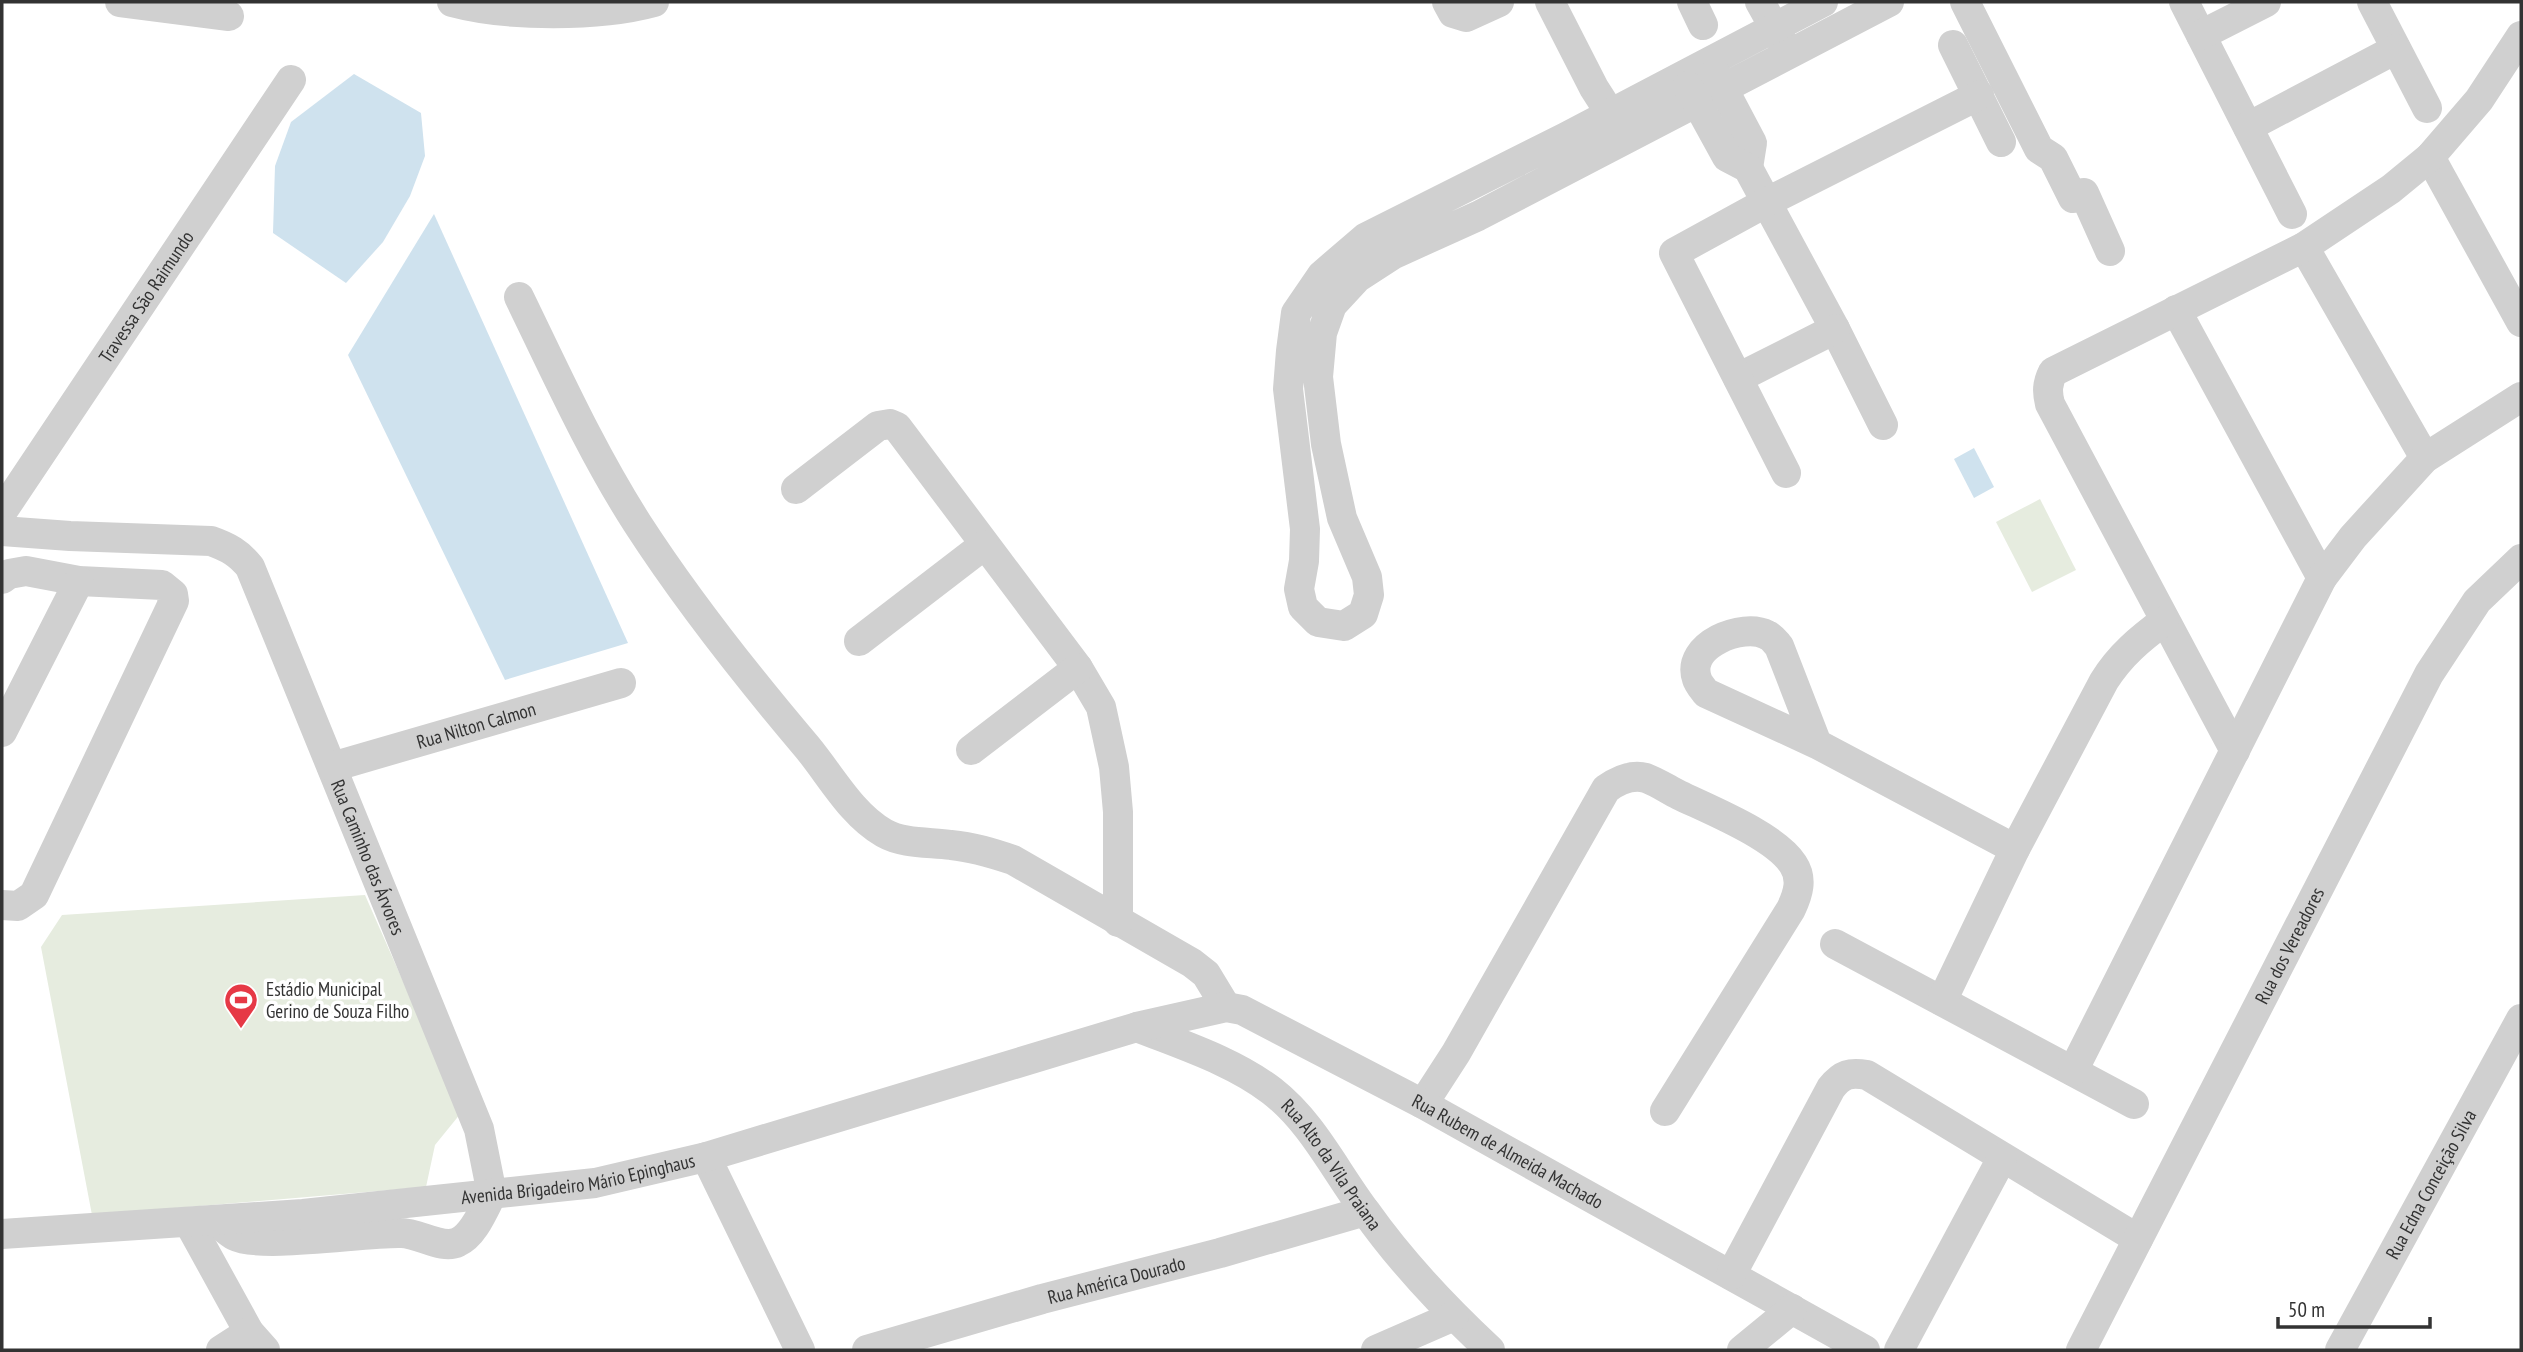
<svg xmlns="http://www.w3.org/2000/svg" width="2523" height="1352" font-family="'PT Sans Narrow',sans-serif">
	<rect width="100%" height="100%" fill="#fff"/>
	<g fill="#e6ecdf">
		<polygon points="2040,499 2076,570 2032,592 1996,522"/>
		<polygon points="365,895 461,1113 435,1145 426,1187 92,1215 41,947 62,915"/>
	</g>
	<g fill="#cfe2ee">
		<polygon points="354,74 421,113 425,156 410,196 383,242 346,283 273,233 275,166 291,122"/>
		<polygon points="434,214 628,643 505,680 348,355"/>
		<polygon points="1974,448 1994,487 1974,498 1954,459"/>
	</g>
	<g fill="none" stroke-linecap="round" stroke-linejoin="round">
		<g stroke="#d0d0d0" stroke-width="30">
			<polyline points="120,2 229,16"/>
			<path d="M 452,2 C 508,17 599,17 654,2"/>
			<polyline points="1447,2 1453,13 1466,17 1499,2"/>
			<polyline points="1550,2 1594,88 1610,113"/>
			<polyline points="1692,2 1703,25"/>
			<polyline points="1760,2 1784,45"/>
			<polyline points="1823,2 1566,137 1365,238 1322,275 1296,313 1291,351 1288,389 1305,529 1304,561 1299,589 1303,607 1318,622 1344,626 1363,614 1369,595 1367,577 1342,518 1326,444 1318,377 1322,333 1332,305 1357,278 1394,254 1478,216 1889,2"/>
			<polyline points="1965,2 2039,149 2053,158 2073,198 2084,193 2110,251"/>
			<polyline points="2184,2 2292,214"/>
			<polyline points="2372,2 2427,108"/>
			<polyline points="2201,35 2266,2"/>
			<polyline points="1953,45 2001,142"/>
			<polyline points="1715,73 1752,143 1748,168"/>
			<polyline points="1688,86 1727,157 1748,168 1835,329 1883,425"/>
			<polyline points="2248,127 2396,49"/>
			<polyline points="2430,157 2521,322"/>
			<polyline points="2304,247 2425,458"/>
			<path d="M 519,297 C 556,373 591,451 637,523 C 688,602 746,675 807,747 C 831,776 851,814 884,833 C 903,844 930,842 951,845 C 973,847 992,853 1013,860 L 1192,963 L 1206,974 L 1226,1007"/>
			<polyline points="2176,310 2322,578"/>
			<polyline points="1738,378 1835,329"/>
			<polyline points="1786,473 1674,253 1767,202 1979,95"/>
			<polyline points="796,489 878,426 890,424 897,427 1078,668 1101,707 1114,767 1118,812 1118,922"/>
			<path id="s1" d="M 2,512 L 291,80"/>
			<path id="s2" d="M 2,531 L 70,536 L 211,541 C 228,547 239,553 250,567 L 479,1129 L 492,1194 C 484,1209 474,1235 458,1242 C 442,1250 419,1233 401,1233 C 366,1232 260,1249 235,1236 C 229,1233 223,1227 218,1223"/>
			<polyline points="2,579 9,574 26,571 79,581 162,585 173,594 174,601 34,895 18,906 2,905"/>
			<polyline points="859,641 984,545"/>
			<polyline points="2,732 79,581"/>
			<path d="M 1817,744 L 1779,646 C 1776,643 1772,637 1767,635 C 1743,622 1685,645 1697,679 C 1698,683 1703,689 1706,693 L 1817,744 L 2015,849"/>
			<polyline points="971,750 1078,668"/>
			<path d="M 2235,751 L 2050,404 C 2047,392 2047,384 2053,372 L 2304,247 L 2391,189 L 2430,157 L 2479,100 L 2521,36"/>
			<path id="s3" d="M 332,767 L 621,683"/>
			<polyline points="1835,944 2134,1104"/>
			<path d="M 1942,1001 L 2015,849 L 2104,681 C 2120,655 2140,639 2164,621"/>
			<path id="s4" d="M 1137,1027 C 1182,1045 1233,1061 1272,1091 C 1313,1123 1335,1171 1366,1212 C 1402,1263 1445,1308 1490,1350"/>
			<polyline points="2073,1071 2322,578 2353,537 2425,458 2521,397"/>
			<path d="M 1423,1104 L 1456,1053 L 1606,789 C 1617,781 1631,774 1646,778 C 1657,782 1669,790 1679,795 C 1710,810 1775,836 1793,864 C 1803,879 1798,894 1791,909 L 1665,1111"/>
			<polyline points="706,1157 800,1350"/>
			<polyline points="189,1223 249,1332 265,1350"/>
			<path id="s5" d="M 2,1234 L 303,1214 L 595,1183 L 706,1157 L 1137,1027 L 1226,1007 L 1242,1010 L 1423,1104 L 1865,1350"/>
			<path d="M 1731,1275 L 1831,1088 C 1842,1074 1850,1072 1867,1075 L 2138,1239"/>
			<polyline points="221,1350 249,1332"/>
			<path id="s6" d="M 867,1350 L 1042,1299 L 1220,1253 L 1365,1211"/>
			<polyline points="1376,1350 1454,1316"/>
			<polyline points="1742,1350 1792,1309"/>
			<polyline points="1899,1350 2002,1158"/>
			<path id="s7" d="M 2081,1350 L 2429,674 L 2477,601 L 2521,559"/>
			<path id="s8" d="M 2340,1350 L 2521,1019"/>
		</g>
	</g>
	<defs>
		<g id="stadium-pin" transform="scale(1.75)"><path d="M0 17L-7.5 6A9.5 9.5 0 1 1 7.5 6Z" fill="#e63946" stroke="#fff"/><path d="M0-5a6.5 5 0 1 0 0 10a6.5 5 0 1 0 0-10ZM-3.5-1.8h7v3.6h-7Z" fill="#fff"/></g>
	</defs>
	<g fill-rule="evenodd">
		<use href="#stadium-pin" x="241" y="1000"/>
	</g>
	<g text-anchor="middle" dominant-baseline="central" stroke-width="7" stroke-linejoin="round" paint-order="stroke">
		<g font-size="19" fill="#333" stroke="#fff">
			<text stroke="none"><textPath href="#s1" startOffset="259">Travessa São Raimundo</textPath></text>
			<text stroke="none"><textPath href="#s3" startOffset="150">Rua Nilton Calmon</textPath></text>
			<text stroke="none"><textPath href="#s2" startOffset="570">Rua Caminho das Árvores</textPath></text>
			<text stroke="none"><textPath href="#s7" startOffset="455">Rua dos Vereadores</textPath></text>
			<text stroke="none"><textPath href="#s5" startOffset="1568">Rua Rubem de Almeida Machado</textPath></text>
			<text stroke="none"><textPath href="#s4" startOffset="245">Rua Alto da Vila Praiana</textPath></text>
			<text stroke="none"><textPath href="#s5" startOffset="579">Avenida Brigadeiro Mário Epinghaus</textPath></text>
			<text stroke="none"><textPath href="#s8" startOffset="189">Rua Edna Conceição Silva</textPath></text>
			<text stroke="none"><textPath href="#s6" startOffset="259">Rua América Dourado</textPath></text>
		</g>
		<g font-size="19" fill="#333" stroke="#fff" text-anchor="start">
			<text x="266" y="989">Estádio Municipal<tspan x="266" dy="22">Gerino de Souza Filho</tspan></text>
		</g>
	</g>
	<rect width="2523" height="1352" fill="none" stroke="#333333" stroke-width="7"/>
	<path d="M2278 1317v10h152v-10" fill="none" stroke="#333333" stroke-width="3.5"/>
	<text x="2288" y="1317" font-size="21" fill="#333333" stroke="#ffffff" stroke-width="5" paint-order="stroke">50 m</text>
</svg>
